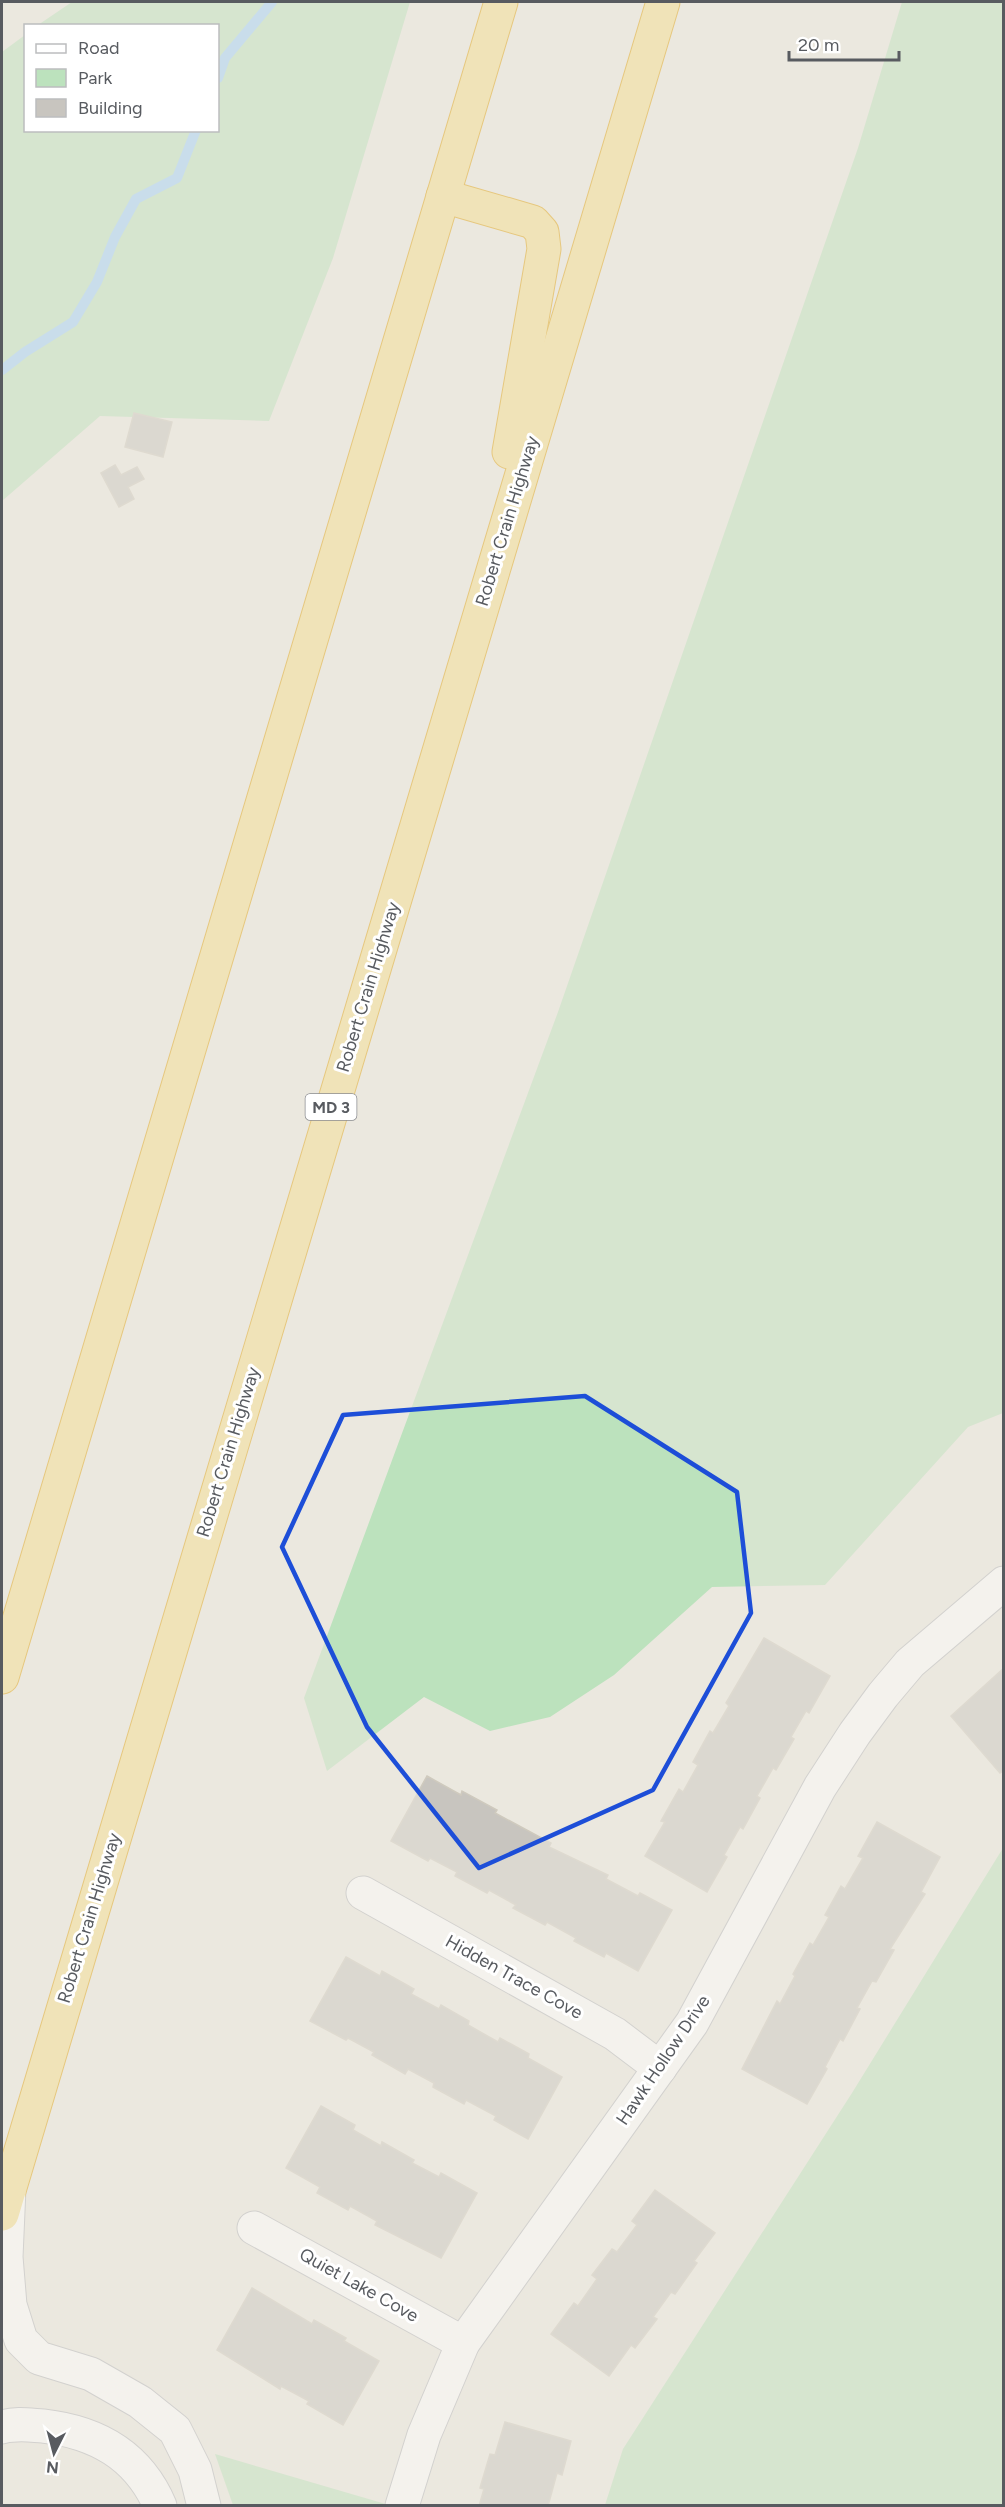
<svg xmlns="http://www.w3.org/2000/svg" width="1005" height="2507" font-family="Figtree,sans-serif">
	<rect width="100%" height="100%" fill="#ebe8df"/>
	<g fill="#bce2bd">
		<polygon points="72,2 410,2 333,258 269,421 100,416 2,501 2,52 25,35 26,130 218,130 218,26 38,25"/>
		<polygon points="902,2 1003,2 1003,1413 968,1427 825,1585 712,1587 614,1675 550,1717 490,1731 424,1697 327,1771 304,1698 558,1012 858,148"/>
		<polygon points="1003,1848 1003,2505 605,2505 623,2449 852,2093"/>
		<polygon points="215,2454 389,2505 233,2505"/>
	</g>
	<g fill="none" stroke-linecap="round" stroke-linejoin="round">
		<g stroke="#9fd1fb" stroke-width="10">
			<polyline points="218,78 225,58 272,2"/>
			<polyline points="2,370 25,352 73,322 97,282 115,237 136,199 177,178 196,130"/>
		</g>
	</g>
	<g fill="#c8c5bf" stroke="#cfcabe" stroke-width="1.5">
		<polygon points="134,413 172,422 163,457 125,447"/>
		<polygon points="115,465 121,475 137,467 144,479 128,487 134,499 119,507 101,473"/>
		<polygon points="764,1638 830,1676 809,1713 806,1711 791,1737 794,1739 776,1770 773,1768 757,1796 760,1798 743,1829 740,1827 724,1855 727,1857 707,1892 645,1856 665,1822 661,1821 679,1789 683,1792 698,1765 693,1762 710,1731 713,1733 729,1706 726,1703"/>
		<polygon points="1004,1668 1004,1770 1000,1773 951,1716"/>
		<polygon points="427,1776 461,1795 462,1791 497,1810 495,1813 551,1843 549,1847 608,1875 606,1879 638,1896 640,1893 672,1910 638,1971 606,1953 604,1957 574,1941 576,1938 547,1922 545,1925 513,1908 516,1905 489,1890 487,1893 455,1876 457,1872 430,1858 428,1861 391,1841"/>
		<polygon points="877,1822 940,1857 921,1892 925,1894 890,1949 894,1950 876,1982 872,1981 857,2008 860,2009 843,2041 840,2039 825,2067 827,2069 807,2104 742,2069 777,2001 780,2004 795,1976 793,1974 810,1943 813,1945 829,1917 825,1915 841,1886 845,1889 863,1858 858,1856"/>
		<polygon points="346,1957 380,1976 382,1971 414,1989 411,1994 439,2009 441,2005 469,2021 468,2025 498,2042 500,2038 529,2054 528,2058 562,2077 528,2139 494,2120 496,2116 466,2100 464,2104 433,2087 434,2083 408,2069 405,2074 372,2055 374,2052 348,2038 346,2040 310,2021"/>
		<polygon points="321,2106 355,2125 353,2130 381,2146 382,2142 414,2160 412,2163 439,2177 441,2173 477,2193 441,2258 375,2225 377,2221 350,2206 348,2210 317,2193 320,2187 286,2168"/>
		<polygon points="655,2190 715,2233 694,2261 697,2263 675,2294 671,2292 653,2317 657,2319 635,2348 631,2345 609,2376 551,2334 574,2303 578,2306 597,2279 592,2275 612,2249 617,2252 637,2225 632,2221"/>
		<polygon points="252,2288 312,2324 314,2320 346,2338 344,2341 379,2361 343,2425 307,2404 309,2401 281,2386 280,2389 217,2350"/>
		<polygon points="505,2422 571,2441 562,2475 557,2473 548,2506 479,2506 484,2489 480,2488 490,2454 495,2455"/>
	</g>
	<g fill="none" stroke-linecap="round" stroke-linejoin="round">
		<g stroke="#b5b7bc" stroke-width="35">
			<g id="minor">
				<polyline points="363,1893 615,2034 660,2068"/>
				<polyline points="9,2188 6,2257 10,2305 21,2340 39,2358 91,2374 140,2402 175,2430 195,2470 204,2506"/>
				<polyline points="254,2228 463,2343"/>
				<path d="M 2,2427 C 16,2423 28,2425 43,2426 C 96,2432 138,2455 160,2506"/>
				<polyline points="402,2506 424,2435 463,2343 692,2023 820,1787 855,1733 883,1695 910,1663 1004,1583"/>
			</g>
		</g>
		<g stroke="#e0a10a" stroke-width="35">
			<g id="highway">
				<polyline points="443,196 533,222 542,232 544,249 509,452"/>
				<polyline points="2,1677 501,2"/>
				<polyline points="2,2214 663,2"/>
			</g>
		</g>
		<use href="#minor" stroke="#fff" stroke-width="33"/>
		<use href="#highway" stroke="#f7de8a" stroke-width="33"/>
	</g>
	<path d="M0 0H1005V2507H0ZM 585,1396 L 737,1492 L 751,1613 L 653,1790 L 479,1868 L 367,1727 L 282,1547 L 343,1415 Z" fill="#ebe8df" fill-opacity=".55" fill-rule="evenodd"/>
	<path fill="none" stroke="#1d4ed8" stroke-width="4.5" stroke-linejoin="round" d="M 585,1396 L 737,1492 L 751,1613 L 653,1790 L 479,1868 L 367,1727 L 282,1547 L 343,1415 Z"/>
	<g text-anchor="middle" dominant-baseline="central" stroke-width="6" stroke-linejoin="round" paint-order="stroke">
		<rect fill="#fff" stroke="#8a8c90" stroke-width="1.5" x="305.5" y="1094" width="51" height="26" rx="4.5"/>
		<g font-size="16" font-weight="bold" fill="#585b60">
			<text x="331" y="1107">MD 3</text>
		</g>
		<g font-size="18" fill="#585b60" stroke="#fff">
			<text transform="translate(507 521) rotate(-73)">Robert Crain Highway</text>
			<text transform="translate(368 987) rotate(-73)">Robert Crain Highway</text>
			<text transform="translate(228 1452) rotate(-73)">Robert Crain Highway</text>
			<text transform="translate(89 1918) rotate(-73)">Robert Crain Highway</text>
			<text transform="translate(514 1977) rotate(29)">Hidden Trace Cove</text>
			<text transform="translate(663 2060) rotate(-56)">Hawk Hollow Drive</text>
			<text transform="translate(359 2285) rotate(29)">Quiet Lake Cove</text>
		</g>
	</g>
	<rect width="1005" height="2507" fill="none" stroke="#585b60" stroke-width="6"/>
	<rect x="24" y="24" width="195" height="108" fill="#ffffff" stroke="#bcbdbf" stroke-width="1.5"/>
	<rect x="36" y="44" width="30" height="9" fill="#ffffff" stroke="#bcbdbf" stroke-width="1.5"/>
	<text x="78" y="54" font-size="18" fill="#585b60">Road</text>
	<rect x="36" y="69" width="30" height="18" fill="#bce2bd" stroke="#bcbdbf" stroke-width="1.5"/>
	<text x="78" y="84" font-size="18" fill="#585b60">Park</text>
	<rect x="36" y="99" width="30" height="18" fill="#c8c5bf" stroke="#bcbdbf" stroke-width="1.5"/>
	<text x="78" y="114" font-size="18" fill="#585b60">Building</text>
	<g transform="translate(54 2453) rotate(186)" stroke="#ffffff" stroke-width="4.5" paint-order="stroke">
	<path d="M0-4.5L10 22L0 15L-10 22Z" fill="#585b60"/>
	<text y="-9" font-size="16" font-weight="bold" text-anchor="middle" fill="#585b60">N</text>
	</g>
	<path d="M789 51v9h110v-9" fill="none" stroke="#585b60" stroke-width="3"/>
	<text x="798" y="51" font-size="18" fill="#585b60" stroke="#ffffff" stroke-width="4.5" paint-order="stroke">20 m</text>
</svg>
